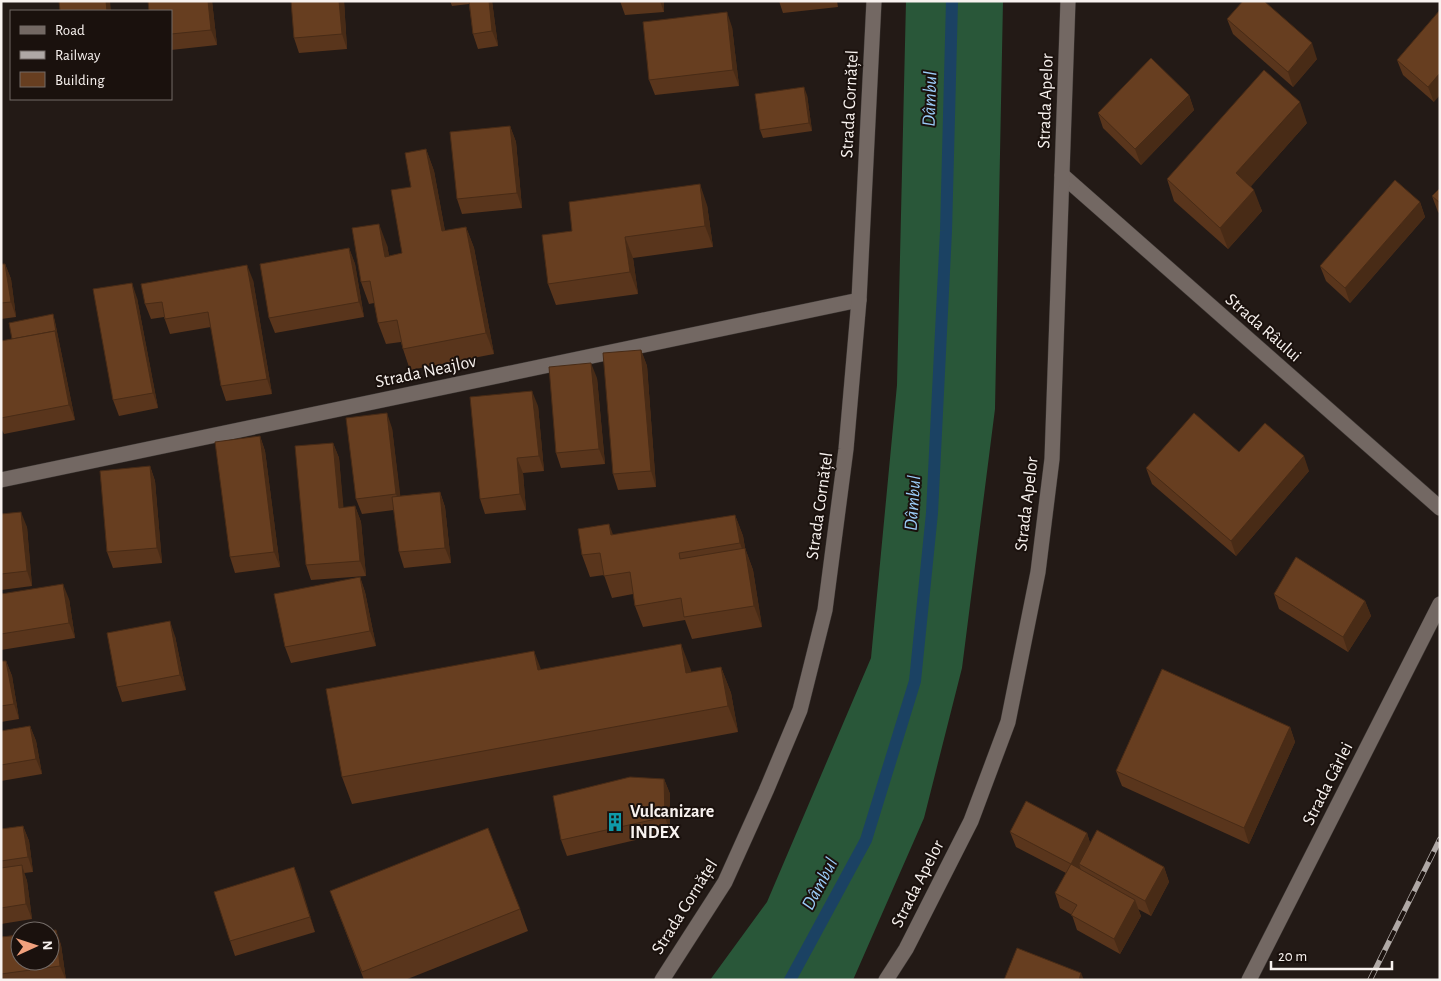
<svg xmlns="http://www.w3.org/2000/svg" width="1441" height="981" font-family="'Alegreya Sans',sans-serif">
	<rect width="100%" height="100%" fill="#231a16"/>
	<polygon fill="#295739" points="906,1 1003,1 995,409 962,668 924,818 853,980 710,980 767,902 871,658 897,385"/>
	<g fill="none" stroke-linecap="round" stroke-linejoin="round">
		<polyline stroke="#1b4263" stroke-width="12" points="790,980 866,840 915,681 932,513 946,231 952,1"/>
		<g stroke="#3b3532" stroke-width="16">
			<g id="minor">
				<polyline points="1062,175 1440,508"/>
				<polyline points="1,480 859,300"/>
				<polyline points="662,980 725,882 766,791 800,710 825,610 846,449 859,300 874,1"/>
				<polyline points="886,980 906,949 971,821 1008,722 1038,572 1052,459 1068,1"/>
				<polyline points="1249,980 1440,604"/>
			</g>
		</g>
		<use href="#minor" stroke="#736863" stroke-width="15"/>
		<g stroke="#afa8a5" stroke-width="5.5">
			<polyline id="rail" points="1370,980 1440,839"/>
		</g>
		<use href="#rail" stroke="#1a110d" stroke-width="4" stroke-dasharray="11" stroke-linecap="butt"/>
	</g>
	<g fill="#59351c">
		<polygon points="212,1 217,45 171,50 171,11"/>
		<polygon points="344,1 347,49 299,53 294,38"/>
		<polygon points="450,1 492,1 498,46 478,49 473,34 469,4 452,6"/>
		<polygon points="620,1 664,1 664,12 625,15"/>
		<polygon points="779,1 837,1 838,7 783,13"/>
		<polygon points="1440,10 1434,102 1403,75 1397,60"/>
		<polygon points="1227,19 1317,59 1293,87 1233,34"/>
		<polygon points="732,27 739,86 655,95 649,80"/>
		<polygon points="807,95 812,131 763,138 760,130"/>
		<polygon points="1189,95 1194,110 1141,165 1103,128 1098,113"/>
		<polygon points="1307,123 1251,186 1262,211 1228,249 1174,201 1167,179"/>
		<polygon points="510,126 516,142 522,208 462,214 457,199"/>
		<polygon points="426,149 434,171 445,231 466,227 474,248 494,354 410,370 403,349 401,342 386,344 378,323 374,303 369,304 361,282 387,245 389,256 402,253 411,187"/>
		<polygon points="1440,188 1440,214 1438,212 1432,196"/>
		<polygon points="1420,202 1425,217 1350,303 1326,281 1320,266"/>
		<polygon points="707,205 713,247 633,258 638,294 556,305 548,284 572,231"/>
		<polygon points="349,248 355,264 364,317 275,333 269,318"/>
		<polygon points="1,264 5,264 11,279 16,317 1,319"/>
		<polygon points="253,280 272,394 226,401 221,386 211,327 170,334 164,317 151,319 145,304"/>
		<polygon points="137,298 158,408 119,416 113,400"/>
		<polygon points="53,314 55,322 75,420 4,434 1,428 1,341 12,339"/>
		<polygon points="641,350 647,366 656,487 618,490 613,474"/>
		<polygon points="597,378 605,464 561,468 556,453"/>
		<polygon points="538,406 544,471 523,473 526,510 485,514 480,499"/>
		<polygon points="392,428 400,496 440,492 445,507 451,563 404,568 399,552 394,510 362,514 356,499"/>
		<polygon points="260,436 265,451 280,567 235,573 230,557"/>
		<polygon points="333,443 339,458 343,508 355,506 361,522 366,576 311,580 306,565"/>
		<polygon points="1239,452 1309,471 1236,556 1152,484 1146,468"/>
		<polygon points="150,466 155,481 162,563 113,568 107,552"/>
		<polygon points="1,514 27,527 32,586 1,590"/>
		<polygon points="735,515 743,536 745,548 753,570 762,627 692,639 685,620 643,627 635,606 633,594 612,598 604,575 590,577 582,555 613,535"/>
		<polygon points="360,577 365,592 376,646 291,663 285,647"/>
		<polygon points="1,594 69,599 75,638 1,650"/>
		<polygon points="1274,594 1365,601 1371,616 1348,652 1279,609"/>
		<polygon points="175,636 186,690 122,702 117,687"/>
		<polygon points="1,661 6,661 12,676 19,719 1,722"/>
		<polygon points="721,667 731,693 738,732 352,804 342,777 541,669 691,670 691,673"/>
		<polygon points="30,726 36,741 42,774 1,781 1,731"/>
		<polygon points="1290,727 1295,742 1249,844 1122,786 1116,771"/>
		<polygon points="664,779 670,794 670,832 567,856 561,840"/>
		<polygon points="23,826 29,841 33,872 24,873 27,881 32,919 1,924 1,829"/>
		<polygon points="1010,832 1087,833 1090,843 1164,867 1169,882 1151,916 1138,909 1141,916 1120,954 1077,930 1072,915 1060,908 1055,893 1066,873 1016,847"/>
		<polygon points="294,867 315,932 235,956 230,941"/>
		<polygon points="330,891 520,909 528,931 405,980 364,980"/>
		<polygon points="56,930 61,945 66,980 1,980 1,937"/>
	</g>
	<g fill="#482b16">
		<polygon points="106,1 110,1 111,11 107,11"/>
		<polygon points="208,1 212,1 217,45 211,30"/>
		<polygon points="339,1 344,1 347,49 342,34"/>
		<polygon points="489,1 492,1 498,46 492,31"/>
		<polygon points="660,1 664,1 664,12"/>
		<polygon points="727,12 732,27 739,86 733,70"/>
		<polygon points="1312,43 1317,59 1293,87 1288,72"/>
		<polygon points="1440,73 1440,95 1434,102 1428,87"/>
		<polygon points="804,87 807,95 812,131 809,123"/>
		<polygon points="1189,95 1194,110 1141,165 1135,149"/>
		<polygon points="1300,102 1307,123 1244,194 1236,173"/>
		<polygon points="510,126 516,142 522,208 517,193"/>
		<polygon points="426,149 434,171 449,253 442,231"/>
		<polygon points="700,184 707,205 713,247 705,226"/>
		<polygon points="1254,190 1262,211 1228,249 1220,228"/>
		<polygon points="1420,202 1425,217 1350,303 1345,288"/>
		<polygon points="379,224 387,245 393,278 385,257"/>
		<polygon points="466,227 474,248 494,354 486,333"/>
		<polygon points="625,237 633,258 638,294 630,272"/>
		<polygon points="349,248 355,264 364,317 359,302"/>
		<polygon points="5,264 11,279 16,317 11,302"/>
		<polygon points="247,265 253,280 272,394 267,379"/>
		<polygon points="132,283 137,298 158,408 153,393"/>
		<polygon points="53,314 55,322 75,420 69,405 55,331"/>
		<polygon points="641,350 647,366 656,487 651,471"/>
		<polygon points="591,363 597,378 605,464 599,449"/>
		<polygon points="532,391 538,406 544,471 539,456"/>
		<polygon points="387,413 392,428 402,509 396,494"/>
		<polygon points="260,436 265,451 280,567 274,552"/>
		<polygon points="333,443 339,458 345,523 339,508"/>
		<polygon points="1304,456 1309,471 1236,556 1231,541"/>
		<polygon points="517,458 523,473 526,510 520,494"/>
		<polygon points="150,466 155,481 162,563 157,548"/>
		<polygon points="440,492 445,507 451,563 445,548"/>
		<polygon points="355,506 361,522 366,576 360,561"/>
		<polygon points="21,512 27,527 32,586 27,571"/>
		<polygon points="735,515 743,536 745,548 753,570 762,627 754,606 747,564 740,543"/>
		<polygon points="609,524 617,545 611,535"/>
		<polygon points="360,577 365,592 376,646 370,631"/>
		<polygon points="63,584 69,599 75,638 69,623"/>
		<polygon points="1365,601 1371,616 1348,652 1343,637"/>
		<polygon points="170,621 175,636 186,690 180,675"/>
		<polygon points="681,644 691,670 696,700 686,673"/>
		<polygon points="534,651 544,677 538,670"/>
		<polygon points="6,661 12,676 19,719 14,704"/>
		<polygon points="721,667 731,693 738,732 728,706"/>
		<polygon points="30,726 36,741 42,774 36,759"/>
		<polygon points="1290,727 1295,742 1249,844 1244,828"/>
		<polygon points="664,779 670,794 670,832 665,817"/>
		<polygon points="23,826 29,841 33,872 28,857"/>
		<polygon points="1087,833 1092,849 1079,864 1081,870 1076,879 1071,864"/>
		<polygon points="22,865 27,881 32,919 26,904"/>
		<polygon points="294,867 300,882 315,932 310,917"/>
		<polygon points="1164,867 1169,882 1151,916 1145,901"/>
		<polygon points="1135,900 1141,916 1120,954 1114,939"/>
		<polygon points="56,930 61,945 66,980 60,966"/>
		<polygon points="1081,973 1084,980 1079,980"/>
	</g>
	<g fill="#673e20" stroke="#482b16">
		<polygon points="59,1 106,1 107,11 60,11"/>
		<polygon points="148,1 208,1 211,30 171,34 171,11 149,11"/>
		<polygon points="291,1 339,1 342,34 294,38"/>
		<polygon points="469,1 489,1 492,31 473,34"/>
		<polygon points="1243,1 1264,1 1312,43 1288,72 1227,19"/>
		<polygon points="1440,10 1440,73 1428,87 1397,60"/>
		<polygon points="727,12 733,70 649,80 643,22"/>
		<polygon points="1151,58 1189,95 1135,149 1098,113"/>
		<polygon points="1264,70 1300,102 1236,173 1254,190 1220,228 1167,179"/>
		<polygon points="804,87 809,123 760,130 755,94"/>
		<polygon points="510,126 517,193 457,199 450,132"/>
		<polygon points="426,149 442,231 466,227 486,333 403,349 397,320 378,323 370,281 361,282 352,228 379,224 385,257 402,253 391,190 411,187 405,153"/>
		<polygon points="1395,180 1420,202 1345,288 1320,266"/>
		<polygon points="700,184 705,226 625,237 630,272 548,284 542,235 572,231 569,202"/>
		<polygon points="1440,188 1440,203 1432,196"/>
		<polygon points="349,248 359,302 269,318 260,264"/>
		<polygon points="1,264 5,264 11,302 1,303"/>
		<polygon points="247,265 267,379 221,386 208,312 165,319 162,302 145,304 141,284"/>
		<polygon points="132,283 153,393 113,400 93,289"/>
		<polygon points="53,314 57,338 55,331 12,339 9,323"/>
		<polygon points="55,331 69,405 1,418 1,341"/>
		<polygon points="641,350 651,471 613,474 603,353"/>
		<polygon points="591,363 599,449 556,453 549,367"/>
		<polygon points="532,391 539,456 517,458 520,494 480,499 470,397"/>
		<polygon points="387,413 396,494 356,499 346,418"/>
		<polygon points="1194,413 1239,452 1265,423 1304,456 1231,541 1146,468"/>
		<polygon points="260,436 274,552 230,557 215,442"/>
		<polygon points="333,443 339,508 355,506 360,561 306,565 295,446"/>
		<polygon points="150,466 157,548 107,552 100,471"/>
		<polygon points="440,492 445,548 399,552 392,497"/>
		<polygon points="21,512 27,571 1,574 1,514"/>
		<polygon points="735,515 740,543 679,553 680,559 745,548 754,606 684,617 681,598 635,606 630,572 604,576 600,553 582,555 578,529 609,524 611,535"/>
		<polygon points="1296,557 1365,601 1343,637 1274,594"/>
		<polygon points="360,577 370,631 285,647 274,594"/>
		<polygon points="63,584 69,623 1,634 1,594"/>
		<polygon points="170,621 180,675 117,687 107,633"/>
		<polygon points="681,644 686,673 721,667 728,706 342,777 326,689 534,651 538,670"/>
		<polygon points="1,661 6,661 14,704 1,706"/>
		<polygon points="1162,669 1290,727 1244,828 1116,771"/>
		<polygon points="30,726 36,759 1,765 1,731"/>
		<polygon points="630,777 664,779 665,817 561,840 553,796"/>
		<polygon points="1026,801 1087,833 1071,864 1010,832"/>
		<polygon points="23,826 28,857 1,861 1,829"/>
		<polygon points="488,828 520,909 362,972 330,891"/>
		<polygon points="1097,830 1164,867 1145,901 1079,864"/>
		<polygon points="1071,864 1135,900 1114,939 1071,915 1077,905 1055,893"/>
		<polygon points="22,865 26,904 1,908 1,868"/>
		<polygon points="294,867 310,917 230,941 214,892"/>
		<polygon points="56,930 60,966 1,974 1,937 20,935 20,961 50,961 50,931"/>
		<polygon points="1017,948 1081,973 1079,980 1004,980"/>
	</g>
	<defs>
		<g id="building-bare" transform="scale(1.5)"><path d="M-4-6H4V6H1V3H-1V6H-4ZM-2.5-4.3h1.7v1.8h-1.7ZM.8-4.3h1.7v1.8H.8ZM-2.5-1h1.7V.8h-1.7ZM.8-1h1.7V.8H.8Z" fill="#0f9aa8" stroke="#1a110d" stroke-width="2.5" paint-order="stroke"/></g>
	</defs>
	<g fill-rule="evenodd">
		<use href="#building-bare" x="615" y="822"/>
	</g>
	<g text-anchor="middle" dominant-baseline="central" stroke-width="4" stroke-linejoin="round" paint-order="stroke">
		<g font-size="18" fill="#f8f2ef" stroke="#1a110d">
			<text transform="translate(1046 101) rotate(-88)">Strada Apelor</text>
			<text transform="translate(850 104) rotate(-87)">Strada Cornățel</text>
			<text transform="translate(1263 328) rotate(41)">Strada Râului</text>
			<text transform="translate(426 372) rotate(-12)">Strada Neajlov</text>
			<text transform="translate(1027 504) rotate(-83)">Strada Apelor</text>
			<text transform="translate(820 506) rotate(-82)">Strada Cornățel</text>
			<text transform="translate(1328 784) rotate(-63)">Strada Gârlei</text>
			<text transform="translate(918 884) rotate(-63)">Strada Apelor</text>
			<text transform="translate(685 907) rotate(-58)">Strada Cornățel</text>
		</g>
		<g font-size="18" font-weight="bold" fill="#f8f2ef" stroke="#1a110d" text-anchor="start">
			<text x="630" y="812">Vulcanizare<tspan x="630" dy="21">INDEX</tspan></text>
		</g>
		<g font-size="19" font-style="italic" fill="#9bcbf8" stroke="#1a110d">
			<text transform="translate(930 99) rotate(-88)">Dâmbul</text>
			<text transform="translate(913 503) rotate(-86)">Dâmbul</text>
			<text transform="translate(820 884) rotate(-62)">Dâmbul</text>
		</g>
	</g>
	<rect width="1441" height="981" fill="none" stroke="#f8f2ef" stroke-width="5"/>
	<rect x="10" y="10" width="162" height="90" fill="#1a110d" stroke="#736b67"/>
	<rect x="20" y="26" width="25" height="8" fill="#736863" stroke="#736b67"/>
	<text x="55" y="35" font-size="15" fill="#f8f2ef">Road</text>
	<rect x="20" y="51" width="25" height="8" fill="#afa8a5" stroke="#736b67"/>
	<text x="55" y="60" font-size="15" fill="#f8f2ef">Railway</text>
	<rect x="20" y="72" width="25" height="15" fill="#673e20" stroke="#736b67"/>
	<text x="55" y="85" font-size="15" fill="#f8f2ef">Building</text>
	<g transform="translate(35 946) rotate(87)"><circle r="24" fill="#1a110d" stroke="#736b67"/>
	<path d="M0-4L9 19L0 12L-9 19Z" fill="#f1a17d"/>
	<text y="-8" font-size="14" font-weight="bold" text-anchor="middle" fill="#f8f2ef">N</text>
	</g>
	<path d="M1271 961v8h121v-8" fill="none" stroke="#f8f2ef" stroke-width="2.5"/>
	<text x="1278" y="961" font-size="15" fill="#f8f2ef" stroke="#1a110d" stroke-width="4" paint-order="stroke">20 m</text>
</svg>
